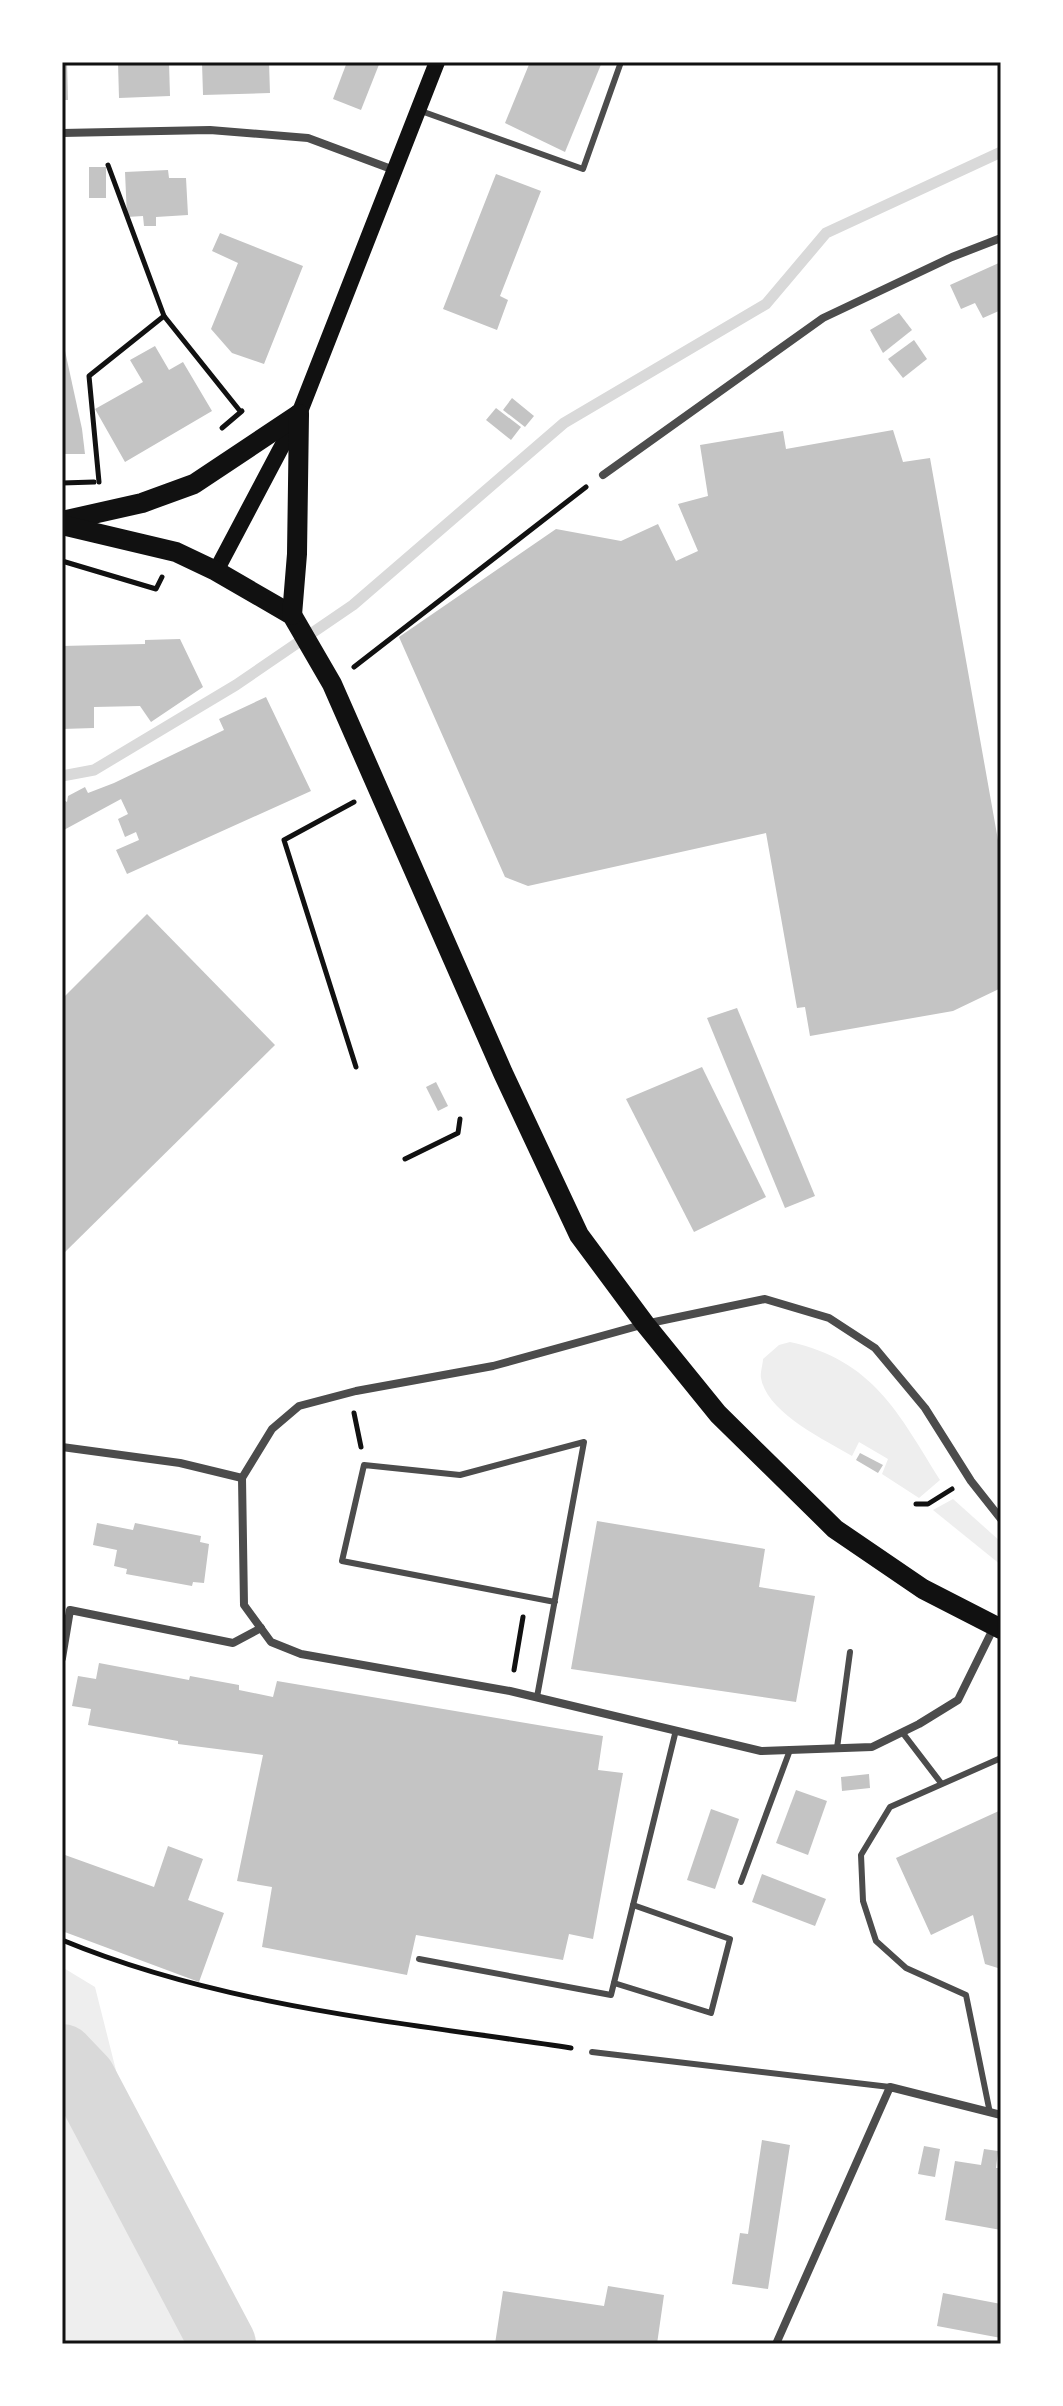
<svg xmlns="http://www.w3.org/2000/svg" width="1063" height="2406" font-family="'PT Sans',sans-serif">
	<rect width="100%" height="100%" fill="#fff"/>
	<g fill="#eee">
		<path d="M 790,1342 C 873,1360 899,1414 940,1480 L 919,1498 L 882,1474 L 888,1459 L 859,1442 L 852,1456 C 825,1440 767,1413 761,1378 C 760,1373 763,1364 763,1359 L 779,1345 Z"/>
		<polygon points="953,1499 1001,1542 1001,1565 933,1510"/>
		<polygon points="62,1967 95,1987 125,2106 167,2205 258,2344 62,2344"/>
	</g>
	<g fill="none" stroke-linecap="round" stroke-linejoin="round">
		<polyline stroke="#d9d9d9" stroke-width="11" points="62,776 94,770 236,685 353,605 564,423 766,304 826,233 1001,152"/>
		<polyline stroke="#d9d9d9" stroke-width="66" points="62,2057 83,2079 223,2344"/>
	</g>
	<g fill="#c4c4c4">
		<polygon points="62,62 67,62 68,100 62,100"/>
		<polygon points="118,62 169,62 170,96 119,98"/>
		<polygon points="202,62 269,62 270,93 203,95"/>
		<polygon points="347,62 380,62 361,110 333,99"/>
		<polygon points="530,62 602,62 565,152 505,123"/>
		<rect x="89" y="167" width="17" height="31"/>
		<polygon points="168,170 169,178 186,178 188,215 156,217 156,226 144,226 143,216 127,217 125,172"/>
		<polygon points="496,174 541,191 500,296 508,300 497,330 443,309"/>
		<polygon points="220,233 303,266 264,364 232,353 211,329 238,263 212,251"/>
		<polygon points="1001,262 1001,310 983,318 975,303 961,309 950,285"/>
		<polygon points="899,313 912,330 883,353 870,330"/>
		<polygon points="62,337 82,429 85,454 62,454"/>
		<polygon points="914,340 927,359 903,378 888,359"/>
		<polygon points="155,346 169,370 183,362 212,411 125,462 95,409 143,382 130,360"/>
		<polygon points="512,398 534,416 525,427 503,410"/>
		<polygon points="496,408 521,427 511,440 486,420"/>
		<polygon points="893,430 903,462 930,458 1001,857 1001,988 953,1011 810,1036 805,1007 797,1008 766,833 528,886 505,877 399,637 556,529 621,541 658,524 676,561 698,551 678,504 708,496 700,445 783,431 786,449"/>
		<polygon points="180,639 203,687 151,722 140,706 94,707 94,728 62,729 62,646 145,644 145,640"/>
		<polygon points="266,697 311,791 127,874 116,850 139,840 136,832 125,837 118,819 128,814 121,799 62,831 62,799 67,802 68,796 85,787 88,793 114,783 224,730 219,719"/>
		<polygon points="147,914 275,1045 62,1255 62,999"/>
		<polygon points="737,1008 815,1196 785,1208 707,1018"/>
		<polygon points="702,1067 766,1197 694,1232 626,1099"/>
		<polygon points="436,1082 448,1106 438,1111 426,1087"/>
		<polygon points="860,1453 883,1465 878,1473 856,1460"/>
		<polygon points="597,1521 765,1549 759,1587 815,1596 796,1702 571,1669"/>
		<polygon points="97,1523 133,1530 135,1523 201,1536 200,1542 209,1544 204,1583 193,1582 192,1586 126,1574 127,1569 114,1566 117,1550 93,1545"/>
		<polygon points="99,1663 189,1680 190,1676 239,1685 239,1690 273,1697 277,1681 603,1736 598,1770 623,1773 593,1939 569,1934 563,1960 416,1935 407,1975 262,1947 272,1887 237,1881 263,1755 178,1744 178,1741 88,1725 91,1709 72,1706 78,1676 96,1679"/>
		<polygon points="869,1774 870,1788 842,1791 841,1777"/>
		<polygon points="796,1790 827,1801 808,1855 776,1843"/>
		<polygon points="711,1809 739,1819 715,1889 687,1880"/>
		<polygon points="1001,1810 1001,1969 985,1964 973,1915 931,1935 896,1858"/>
		<polygon points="168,1846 203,1859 188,1900 224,1913 199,1982 62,1931 65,1855 154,1887"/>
		<polygon points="762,1874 826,1899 815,1926 752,1902"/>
		<polygon points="762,2140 790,2145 768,2289 732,2284 740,2233 748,2234"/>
		<polygon points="924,2146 940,2149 935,2177 918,2174"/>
		<polygon points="984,2149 998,2151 996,2168 1001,2168 1001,2230 945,2220 955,2161 981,2165"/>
		<polygon points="608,2286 664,2295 657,2344 495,2344 503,2291 604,2306"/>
		<polygon points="943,2293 1001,2304 1001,2338 937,2326"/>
	</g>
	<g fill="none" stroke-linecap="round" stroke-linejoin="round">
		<g stroke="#111" stroke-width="5">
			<polyline points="108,165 164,316"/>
			<polyline points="222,428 242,411"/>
			<polyline points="99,482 89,376 164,316 240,411"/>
			<polyline points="62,483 94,482"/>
			<polyline points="62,561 156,589 162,577"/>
			<polyline points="354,667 586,487"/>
			<polyline points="354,802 284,840 356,1067"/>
			<polyline points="405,1159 458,1133 460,1119"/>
			<polyline points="354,1413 361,1447"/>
			<polyline points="916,1504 928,1504 952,1489"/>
			<polyline points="514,1670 523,1617"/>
			<path d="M 62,1940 C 224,2007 400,2022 571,2048"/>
		</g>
		<g stroke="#4c4c4c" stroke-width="6">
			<polyline points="421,111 583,169 621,62"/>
			<polyline points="537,1697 584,1442 460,1475 364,1465 342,1561 555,1602"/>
			<polyline points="902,1732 941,1783"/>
			<polyline points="837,1748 850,1652"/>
			<polyline points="741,1882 790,1750"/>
			<polyline points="419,1959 611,1995 676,1730"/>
			<polyline points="614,1983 711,2013 730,1939 633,1905"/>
			<polyline points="592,2052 890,2087"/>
			<polyline points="990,2113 966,1995 906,1968 876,1941 863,1901 861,1855 890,1807 1001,1758"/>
		</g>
		<g stroke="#4c4c4c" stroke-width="8">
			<polyline points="62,133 210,130 308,138 394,170"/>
			<polyline points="603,475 823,318 952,257 1001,238"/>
			<polyline points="62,1447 180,1463 242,1478"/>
			<polyline points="242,1478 244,1605 271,1642 301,1654 510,1691 761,1751 872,1747 919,1724 958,1700 994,1627"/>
			<polyline points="242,1478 272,1429 299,1406 356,1391 493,1366 645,1324 765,1299 829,1318 875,1348 925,1408 971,1481 1001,1519"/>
			<polyline points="62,1658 70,1610 233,1643 261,1628"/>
			<polyline points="776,2344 890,2087 1001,2115"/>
		</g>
		<polyline stroke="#111" stroke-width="16" points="216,571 299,414 437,62"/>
		<g stroke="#111" stroke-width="20">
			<polyline points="62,521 142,503 194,484 299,414"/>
			<polyline points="62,525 176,552 216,571 292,615 332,684 503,1073 579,1235 645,1324 718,1414 835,1529 923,1589 1001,1629"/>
			<polyline points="292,615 297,554 299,414"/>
		</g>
	</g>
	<rect width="1063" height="2406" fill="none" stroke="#ffffff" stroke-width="128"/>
	<rect x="64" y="64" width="935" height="2278" fill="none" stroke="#111" stroke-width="3"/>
</svg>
